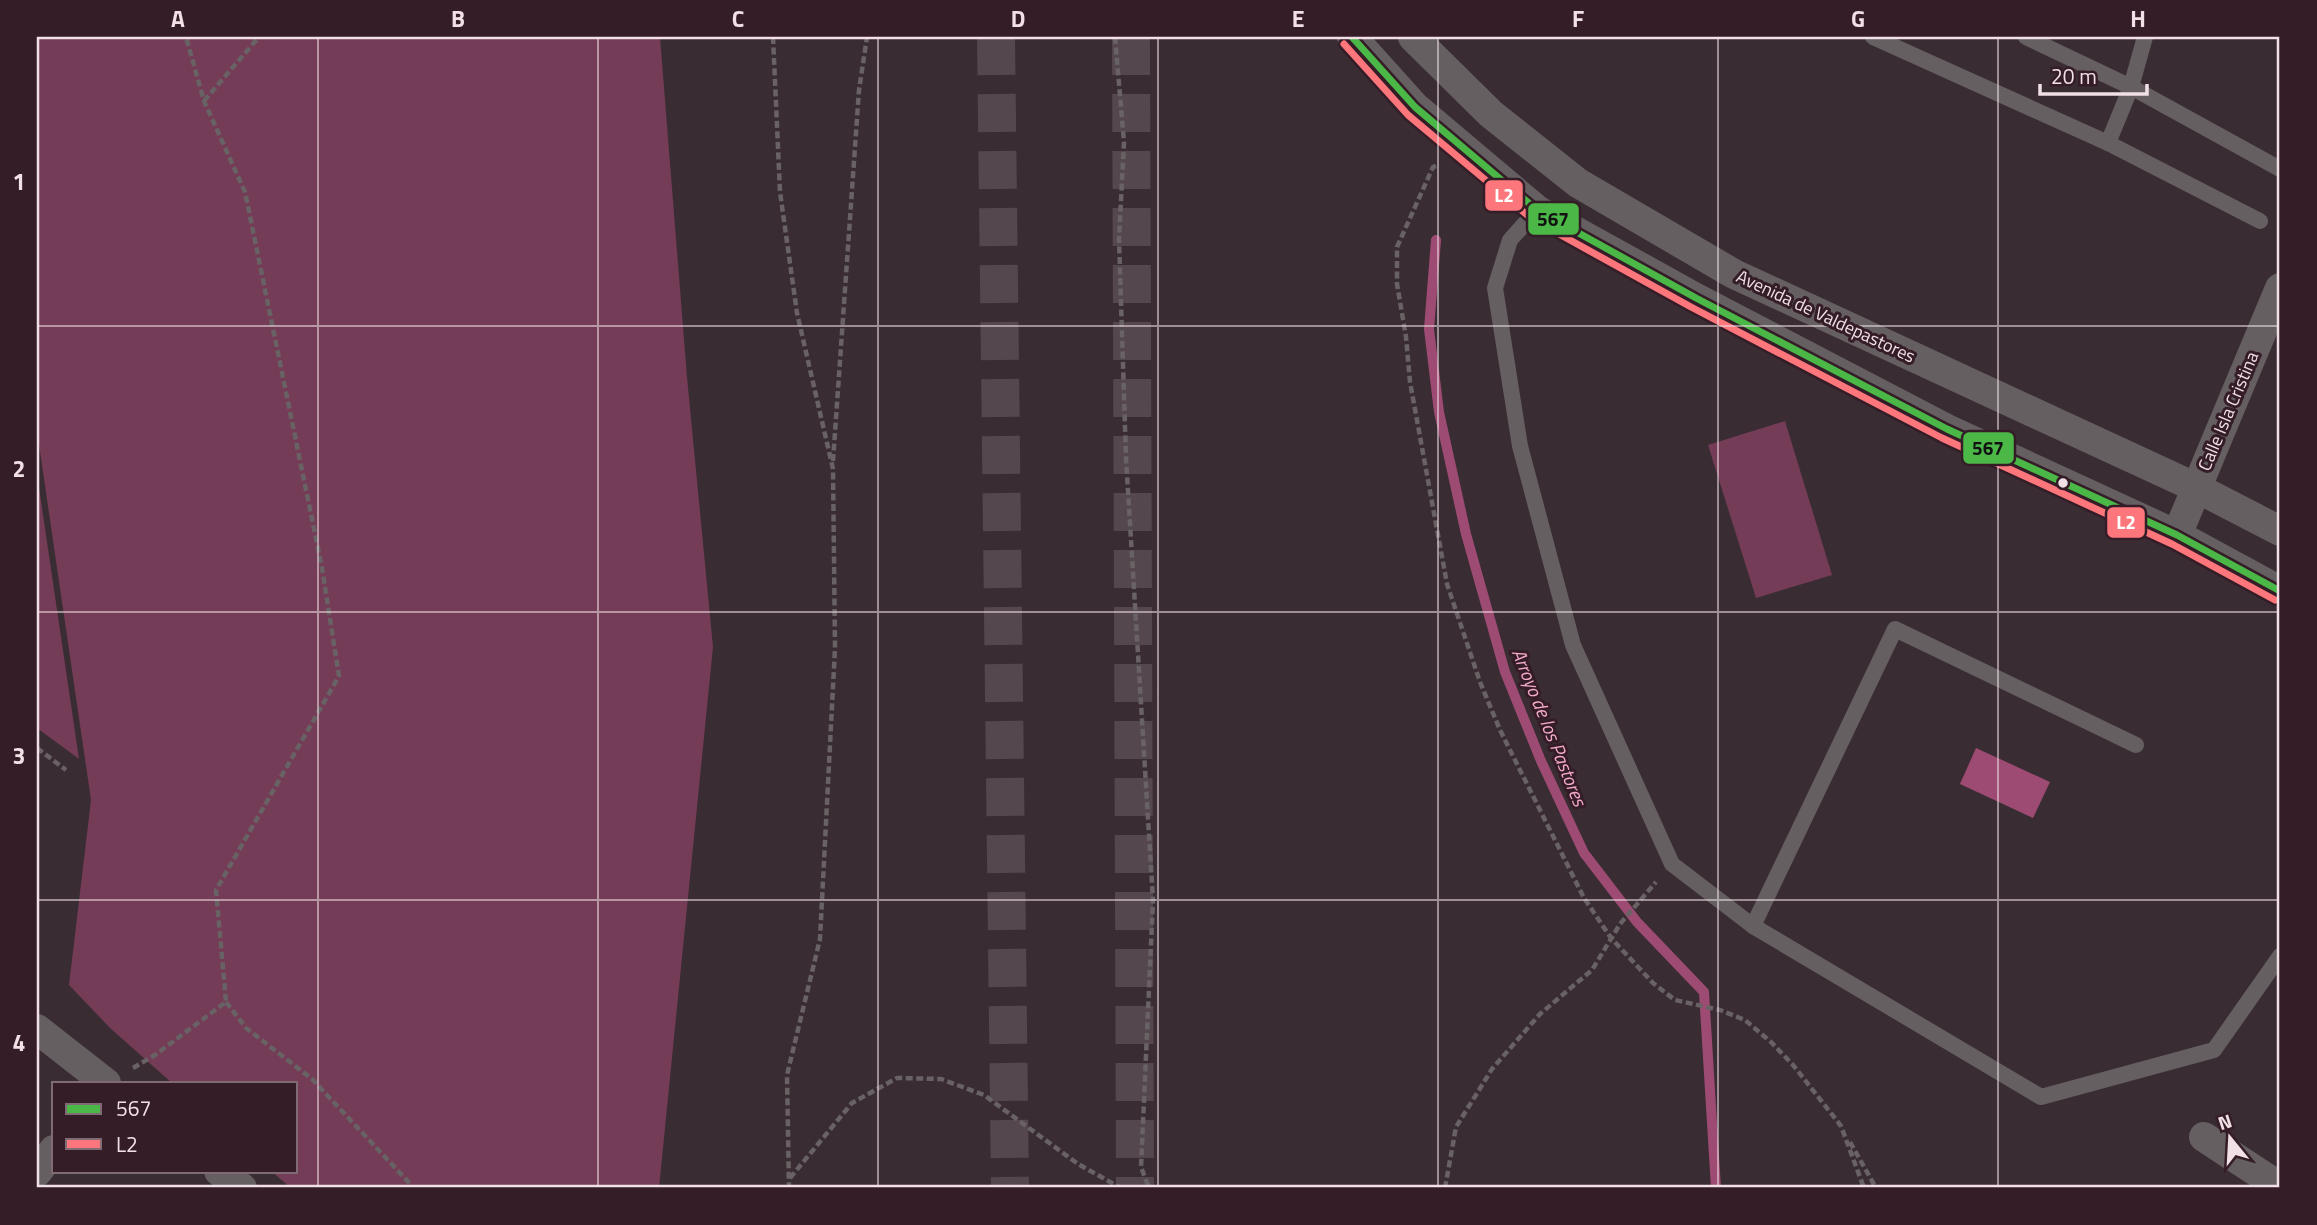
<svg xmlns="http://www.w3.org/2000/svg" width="2317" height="1225" font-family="'Titillium Web',sans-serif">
	<rect width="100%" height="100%" fill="#3a2c33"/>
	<g fill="#743c56">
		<polygon points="37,37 660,37 687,377 713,647 659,1188 291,1188 271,1171 296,1171 296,1083 172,1083 110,1028 69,985 91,800 37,431"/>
		<polygon points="1785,421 1832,575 1756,598 1708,445"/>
		<polygon points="37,474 79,759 37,728"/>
	</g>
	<polygon fill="#9e4b73" points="1976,748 2050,782 2033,818 1960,784"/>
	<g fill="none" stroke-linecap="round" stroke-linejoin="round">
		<polyline stroke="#9e4b73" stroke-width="10" points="1436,240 1429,329 1439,412 1466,534 1505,672 1541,761 1584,853 1637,922 1704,992 1716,1188"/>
		<g stroke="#55474e" stroke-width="38" stroke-dasharray="38 19" stroke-linecap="butt">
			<polyline points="996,37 1010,1188"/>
			<polyline points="1131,37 1135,1188"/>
		</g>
		<g stroke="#696265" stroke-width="4.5" stroke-dasharray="7 3.5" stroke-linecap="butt">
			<polyline points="773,37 780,192 797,313 833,469 835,648 820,939 787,1075 789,1188"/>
			<polyline points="1115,37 1124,142 1119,239 1126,458 1153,900 1141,1167 1149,1188"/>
			<polyline points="204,101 259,37"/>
			<polyline points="1436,166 1433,167 1397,247 1397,284 1406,337 1410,382 1447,584 1480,682 1500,730 1584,898 1611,938 1653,983 1675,1000 1720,1010 1745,1020 1771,1042 1793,1065 1841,1126 1864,1188"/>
			<polyline points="833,461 859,90 867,37"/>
			<polyline points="37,748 66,770"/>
			<polyline points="226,1002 246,1028 312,1079 414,1188"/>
			<polyline points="133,1068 155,1055 226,1002 216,890 339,676 322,568 245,192 204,101 186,37"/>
			<polyline points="1850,1142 1876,1188"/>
			<polyline points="790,1178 852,1103 897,1078 941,1079 984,1095 1078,1164 1121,1188"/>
			<polyline points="1445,1188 1456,1127 1492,1069 1540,1014 1592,970 1620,924 1656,882"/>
		</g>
		<g stroke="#655f62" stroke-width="16">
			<polyline points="1873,37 2108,143 2260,221"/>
			<polyline points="2026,37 2131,87 2280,169"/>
			<polyline points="2108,143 2131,87 2145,37"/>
			<polyline points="1537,210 1510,240 1495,288 1520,446 1573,645 1672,864 1753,926 2041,1097 2214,1050 2280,956"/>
			<polyline points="1753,926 1895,629 2136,745"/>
		</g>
		<g stroke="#655f62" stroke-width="30">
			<polyline points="1352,37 1415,107 1537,210 1696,298 1947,429 2177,535 2280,591"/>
			<polyline points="1413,37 1491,114 1578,183 1734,274 2197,488 2280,531"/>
			<polyline points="2177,535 2280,288"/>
			<polyline points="37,1029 106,1083"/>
			<polyline points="2204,1137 2280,1187"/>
			<polyline points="219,1171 242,1188"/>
			<polyline points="37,1172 54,1150"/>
		</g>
		<g stroke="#351d28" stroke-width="12">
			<polyline id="bus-1" points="1352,37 1415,107 1537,210 1696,298 1947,429 2177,535 2280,591"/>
		</g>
		<g stroke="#351d28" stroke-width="12">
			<polyline id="bus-2" points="1344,44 1408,115 1532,219 1691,307 1942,438 2172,544 2275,600"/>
		</g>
		<use href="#bus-1" stroke="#4ab747" stroke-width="7"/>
		<use href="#bus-2" stroke="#fd767b" stroke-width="7"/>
	</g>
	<path fill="none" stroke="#f1e0e6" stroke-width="2" stroke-opacity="0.55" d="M 318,37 L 318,1188M 598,37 L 598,1188M 878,37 L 878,1188M 1158,37 L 1158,1188M 1438,37 L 1438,1188M 1718,37 L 1718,1188M 1998,37 L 1998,1188M 37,326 L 2280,326M 37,612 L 2280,612M 37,900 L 2280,900"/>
	<circle fill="#f1e0e6" stroke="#351d28" stroke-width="2.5" cx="2063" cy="483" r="6"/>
	<g text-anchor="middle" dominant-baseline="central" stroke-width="6" stroke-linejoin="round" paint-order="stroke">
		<g font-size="18" fill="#f1e0e6" stroke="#351d28">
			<text transform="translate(1826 316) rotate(25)">Avenida de Valdepastores</text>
			<text transform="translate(2228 411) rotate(-67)">Calle Isla Cristina</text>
		</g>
		<g font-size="19" font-style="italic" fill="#f4abcb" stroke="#351d28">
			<text transform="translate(1550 727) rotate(68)">Arroyo de los Pastores</text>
		</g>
	</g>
	<g stroke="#351d28" stroke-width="2.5">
		<rect x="1484" y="179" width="40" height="33" rx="7" fill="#fd767b"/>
		<rect x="1527" y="202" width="53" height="34" rx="7" fill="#4ab747"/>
		<rect x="1962" y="431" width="53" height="34" rx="7" fill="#4ab747"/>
		<rect x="2106" y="506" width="40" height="33" rx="7" fill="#fd767b"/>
	</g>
	<g font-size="19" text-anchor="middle" font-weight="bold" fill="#fff">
		<text x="1504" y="202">L2</text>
		<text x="2126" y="529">L2</text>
	</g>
	<g font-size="19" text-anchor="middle" font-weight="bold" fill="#111">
		<text x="1553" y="226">567</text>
		<text x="1988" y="455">567</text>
	</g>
	<rect width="2317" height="1225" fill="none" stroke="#351d28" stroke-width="77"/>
	<rect x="52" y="1082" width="245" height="91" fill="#351d28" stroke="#806b74" stroke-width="2"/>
	<rect x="66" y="1104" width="35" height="10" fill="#4ab747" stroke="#806b74" stroke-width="2"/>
	<text x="116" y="1116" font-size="21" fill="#f1e0e6">567</text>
	<rect x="66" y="1139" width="35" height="10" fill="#fd767b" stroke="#806b74" stroke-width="2"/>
	<text x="116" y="1152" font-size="21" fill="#f1e0e6">L2</text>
	<g transform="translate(2230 1138) rotate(342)" stroke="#351d28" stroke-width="5" paint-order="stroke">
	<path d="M0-5L12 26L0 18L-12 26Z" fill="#f1e0e6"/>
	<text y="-10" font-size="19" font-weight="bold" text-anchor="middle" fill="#f1e0e6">N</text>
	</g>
	<path d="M2040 84v10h107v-10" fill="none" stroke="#f1e0e6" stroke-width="3.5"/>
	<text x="2051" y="84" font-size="21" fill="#f1e0e6" stroke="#351d28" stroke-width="5" paint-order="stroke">20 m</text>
	<rect x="38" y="38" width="2240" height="1148" fill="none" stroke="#f1e0e6" stroke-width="2.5"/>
	<g font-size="23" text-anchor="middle" font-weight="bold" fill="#f1e0e6">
		<text x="178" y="27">A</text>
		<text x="458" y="27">B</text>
		<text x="738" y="27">C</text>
		<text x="1018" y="27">D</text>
		<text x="1298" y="27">E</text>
		<text x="1578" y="27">F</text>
		<text x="1858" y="27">G</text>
		<text x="2138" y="27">H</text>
		<text x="19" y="190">1</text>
		<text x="19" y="477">2</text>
		<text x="19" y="764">3</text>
		<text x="19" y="1051">4</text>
	</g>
</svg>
